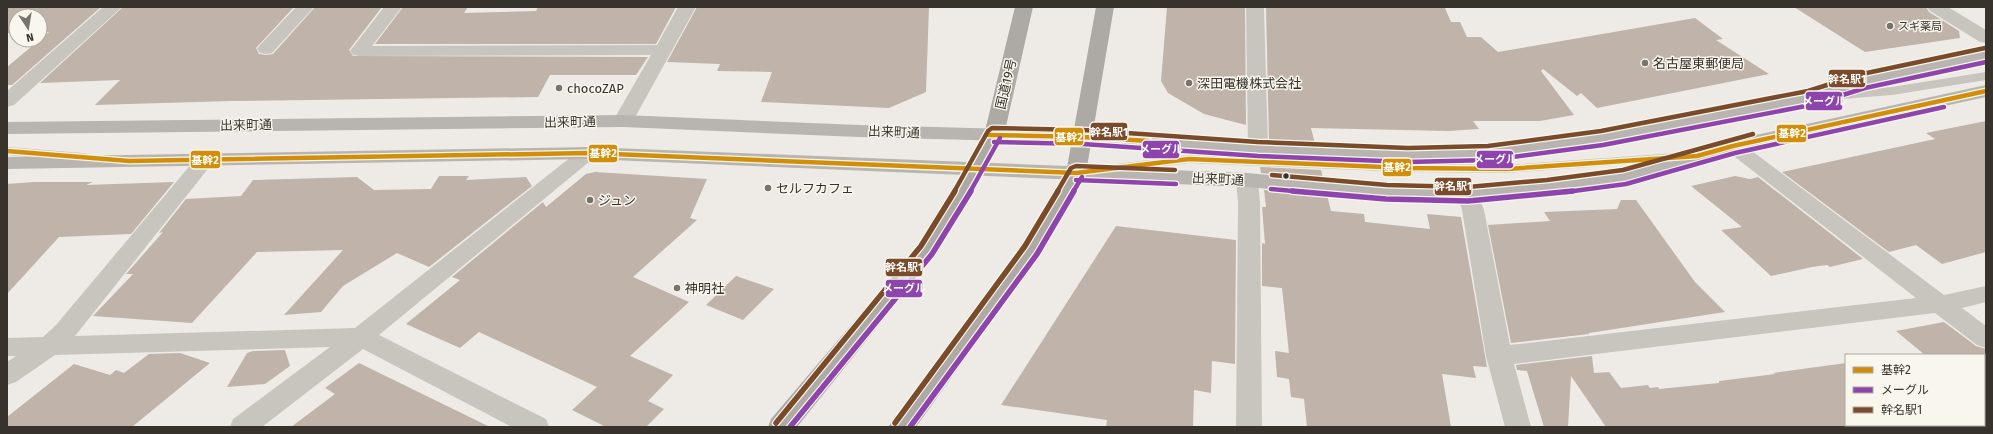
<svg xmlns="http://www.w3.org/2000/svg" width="1993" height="434" viewBox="0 0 1993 434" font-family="'Fira Sans','Noto Sans JP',sans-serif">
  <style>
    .building { fill: #c0b3aa }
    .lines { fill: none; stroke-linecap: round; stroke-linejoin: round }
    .service { fill: #c8c4be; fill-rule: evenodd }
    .minor { fill: #c8c4be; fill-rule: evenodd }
    .secondary { fill: #b8b4af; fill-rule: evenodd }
    .trunk { fill: #ada9a4; fill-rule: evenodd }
    .bus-1-casing { stroke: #f9f6ee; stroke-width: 7 }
    .bus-2-far1-casing { stroke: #f9f6ee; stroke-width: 7 }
    .bus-2-casing { stroke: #f9f6ee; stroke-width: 8 }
    .bus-3-far1-casing { stroke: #f9f6ee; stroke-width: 7 }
    .bus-3-casing { stroke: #f9f6ee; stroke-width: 8 }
    .bus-1 { stroke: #d18f09; stroke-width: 4.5 }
    .bus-2-far1 { stroke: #8e44ad; stroke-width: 4.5 }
    .bus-2 { stroke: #8e44ad; stroke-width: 5.5 }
    .bus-3-far1 { stroke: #7a4b2a; stroke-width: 4.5 }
    .bus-3 { stroke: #7a4b2a; stroke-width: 5.5 }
    .poi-dot { fill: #78736d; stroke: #f9f6ee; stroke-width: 1.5 }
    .bus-dot { fill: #38322c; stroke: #f9f6ee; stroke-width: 1.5 }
    .labels { text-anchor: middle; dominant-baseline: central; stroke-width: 3; stroke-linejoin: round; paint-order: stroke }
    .far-poi-label { font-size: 11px; fill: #38322c; stroke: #f9f6ee; text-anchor: start }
    .poi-label { font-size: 13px; fill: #38322c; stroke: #f9f6ee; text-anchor: start }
    .street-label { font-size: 13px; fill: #38322c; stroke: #f9f6ee }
    .line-badge { stroke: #f9f6ee; stroke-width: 1.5 }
    .badge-label { font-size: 11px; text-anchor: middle; font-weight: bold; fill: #fff }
  </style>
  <rect width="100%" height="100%" fill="#eeebe6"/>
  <g class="building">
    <polygon points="7,7 101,7 12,85 7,85 7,67 49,32 40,32 40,16 16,16 16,33 7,33"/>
    <polygon points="123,7 294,7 256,48 259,54 266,55 273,54 315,7 382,7 349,50 353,56 648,57 636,75 550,75 538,97 231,101 95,105 120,80 40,83"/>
    <polygon points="403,7 468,7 464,13 536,11 538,7 676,7 656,44 375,44"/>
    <polygon points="697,7 929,7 926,92 889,108 761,102 772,72 717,71 720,64 667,62"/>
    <polygon points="1167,7 1245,7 1246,125 1204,114 1168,93 1161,81"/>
    <polygon points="1266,7 1445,8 1451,22 1460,22 1467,37 1481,37 1498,52 1695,18 1723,39 1716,40 1769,74 1597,108 1581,93 1577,96 1543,69 1541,71 1574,115 1540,121 1473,121 1479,129 1448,131 1311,128 1315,144 1269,142"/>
    <polygon points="1794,7 1926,7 1929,12 1959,31 1960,38 1865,52"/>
    <polygon points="1986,121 1986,252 1942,264 1916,245 1889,252 1782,172 1935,139 1926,133"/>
    <polygon points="1260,167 1321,170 1323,178 1261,173"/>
    <polygon points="595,172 707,179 690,218 697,220 633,277 689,302 630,356 673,375 648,401 664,409 646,427 606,427 572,410 597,387 479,332 460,348 406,324 460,280 452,277 543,202 546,207 586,174"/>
    <polygon points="439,176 469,176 466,180 526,177 532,186 429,267 397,253 343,286 321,312 284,315 343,250 257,252 192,323 93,316 133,274 126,274 163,232 159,233 186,199 241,196 253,180 357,177 374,190 431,189"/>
    <polygon points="1735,176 1750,179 1758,177 1863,259 1830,267 1827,265 1812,267 1771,276 1721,230 1742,227 1691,186"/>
    <polygon points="34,182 93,182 86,185 174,182 131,234 59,237 7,294 7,184"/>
    <polygon points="1264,190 1327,195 1331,211 1364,214 1365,222 1430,229 1427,214 1461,217 1487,367 1473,366 1476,378 1442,374 1451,427 1307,427 1304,399 1291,397 1289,379 1277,377 1275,351 1289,353 1282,288 1262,286 1262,243 1265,244 1262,207 1266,207"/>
    <polygon points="1621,200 1636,200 1695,282 1725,312 1589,333 1589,334 1511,343 1488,225 1550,221 1544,212 1617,209"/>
    <polygon points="1116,226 1236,240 1235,364 1212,361 1211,393 1194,390 1193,427 1106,427 1107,420 1001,405"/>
    <polygon points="736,276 774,289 743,320 706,305"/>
    <polygon points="1944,322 1976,346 1986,349 1986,355 1925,355 1896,331"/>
    <polygon points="285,350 290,366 265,384 227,387 247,353 253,351"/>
    <polygon points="180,353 210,363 132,427 7,427 7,417 74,364 110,375 116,370 124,373 149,354"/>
    <polygon points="1592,356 1594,373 1609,372 1621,388 1648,385 1650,388 1658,387 1659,389 1719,383 1719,381 1775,374 1773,373 1846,363 1846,427 1606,427 1571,376 1568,427 1544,427 1527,371 1517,370 1516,365"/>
    <polygon points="359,363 490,427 291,427 335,394 325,388"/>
  </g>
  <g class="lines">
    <g class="service">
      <polygon points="1986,72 1986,80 1892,95 1818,101 1812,97 1818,93 1892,87"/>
      <polygon points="7,147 83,153 88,154 90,157 88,160 83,161 7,155"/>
      <polygon points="1690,152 1695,153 1697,156 1695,159 1507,173 1407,172 1189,163 1100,174 1095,173 1093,170 1095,167 1100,166 1189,155 1407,164 1507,165"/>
    </g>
    <g class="minor">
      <polygon points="103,7 122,7 14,105 7,107 7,91"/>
      <polygon points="296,7 314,7 272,53 266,54 260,53 257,49 260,45"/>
      <polygon points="384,7 402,7 372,46 657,45 678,7 696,7 633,121 630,125 623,127 616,125 613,121 651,55 359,56 353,55 350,51"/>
      <polygon points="1246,7 1264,7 1268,149 1265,153 1258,155 1251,153 1248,149"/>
      <polygon points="1927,7 1948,7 1986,30 1986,43 1980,42 1930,11"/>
      <polygon points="1733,140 1740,142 1944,295 1986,286 1986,302 1962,308 1986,326 1986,348 1977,345 1935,313 1514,364 1531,427 1505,427 1486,356 1462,210 1457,194 1460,189 1468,187 1476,189 1484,210 1510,345 1916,298 1726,150 1723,146 1726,142"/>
      <polygon points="588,147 595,149 598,153 595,157 379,335 546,419 549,427 512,427 363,349 262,427 230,427 233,419 330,347 55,355 16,382 7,385 7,362 16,356 7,356 7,338 43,337 56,325 198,156 205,154 212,156 215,160 75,336 355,328 581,149"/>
      <polygon points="1247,173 1254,175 1258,180 1260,203 1262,427 1236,427 1238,203 1236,180 1240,175"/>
    </g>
    <g class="secondary">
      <polygon points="1986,50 1986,60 1867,86 1810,104 1602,144 1489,159 1408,161 1258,155 1083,143 859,137 623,127 7,134 7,122 623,115 859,125 1083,131 1258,143 1408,149 1489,147 1602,132 1806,93 1863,75"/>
      <polygon points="1986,85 1986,97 1737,151 1624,183 1548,194 1468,201 1387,199 1247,187 588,159 7,169 7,157 588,147 1247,173 1387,185 1468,187 1548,180 1623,171 1733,140"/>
    </g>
    <g class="trunk">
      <polygon points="1015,7 1033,7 1004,135 986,169 935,255 797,427 768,427 771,419 919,245 966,169 984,135"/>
      <polygon points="1096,7 1114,7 1086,173 1039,255 916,427 888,427 1022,246 1066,173"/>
    </g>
    <g class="bus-1-casing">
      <g id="bus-1">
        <polyline points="989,135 1083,137 1149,141"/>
        <polyline points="7,151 129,161 588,153 1076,173 1189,159 1407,168 1507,169 1697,156 1733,146 1986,91"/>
      </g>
    </g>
    <g class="bus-2-far1-casing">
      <g id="bus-2-far1">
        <polyline points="994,142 1083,144 1258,156 1408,162 1490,160 1603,145 1811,105 1865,88 1986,62"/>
        <polyline points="1076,180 1176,184"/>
        <polyline points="1271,189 1304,192"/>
        <polyline points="970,192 1000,138"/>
        <polyline points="1073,192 1082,177"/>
        <polyline points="1566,192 1626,184 1735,153 1944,107"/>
      </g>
    </g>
    <g class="bus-2-casing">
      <g id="bus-2">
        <polyline points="1292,191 1386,199 1468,201 1573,191"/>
        <polyline points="790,427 932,254 971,191"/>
        <polyline points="910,427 1037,254 1074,191"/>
      </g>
    </g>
    <g class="bus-3-far1-casing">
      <g id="bus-3-far1">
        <polyline points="1272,175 1387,185 1468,187 1547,180 1623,170 1753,134"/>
        <polyline points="954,192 988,131 992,128 1083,130 1258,142 1408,148 1488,146 1601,131 1808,91 1862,74 1985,48"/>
        <polyline points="1057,192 1071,168 1076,166 1175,170"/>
      </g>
    </g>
    <g class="bus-3-casing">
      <g id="bus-3">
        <polyline points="776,423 921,246 955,191"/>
        <polyline points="895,423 1025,246 1058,191"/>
      </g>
    </g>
    <use href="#bus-1" class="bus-1"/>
    <use href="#bus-2-far1" class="bus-2-far1"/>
    <use href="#bus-2" class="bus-2"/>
    <use href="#bus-3-far1" class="bus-3-far1"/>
    <use href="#bus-3" class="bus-3"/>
  </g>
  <g class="poi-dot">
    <circle cx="1890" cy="26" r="4"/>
    <circle cx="1645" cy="63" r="4"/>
    <circle cx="1189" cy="83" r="4"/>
    <circle cx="559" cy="88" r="4"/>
    <circle cx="768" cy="188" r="4"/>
    <circle cx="590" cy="200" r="4"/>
    <circle cx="677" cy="288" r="4"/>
  </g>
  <circle class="bus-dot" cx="1286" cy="176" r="3.5"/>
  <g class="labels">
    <g class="far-poi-label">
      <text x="1898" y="26">スギ薬局</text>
    </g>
    <g class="poi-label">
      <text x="1653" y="63">名古屋東郵便局</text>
      <text x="1197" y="83">深田電機株式会社</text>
      <text x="567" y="88">chocoZAP</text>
      <text x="776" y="188">セルフカフェ</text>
      <text x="598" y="200">ジュン</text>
      <text x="685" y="288">神明社</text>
    </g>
    <g class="street-label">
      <text transform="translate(1006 84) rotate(-77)">国道19号</text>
      <text transform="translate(570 122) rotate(-1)">出来町通</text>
      <text transform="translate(246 125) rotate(-1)">出来町通</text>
      <text transform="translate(894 132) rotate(2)">出来町通</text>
      <text transform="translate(1218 179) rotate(3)">出来町通</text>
    </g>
  </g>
  <g class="line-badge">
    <rect x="1828" y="69" width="38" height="19" rx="4" fill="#7a4b2a"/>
    <rect x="1805" y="91" width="38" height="20" rx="4" fill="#8e44ad"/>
    <rect x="1090" y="122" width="38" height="19" rx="4" fill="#7a4b2a"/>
    <rect x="1776" y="124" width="31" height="19" rx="4" fill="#d18f09"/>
    <rect x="1054" y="127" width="30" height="19" rx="4" fill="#d18f09"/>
    <rect x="1142" y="140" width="38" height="19" rx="4" fill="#8e44ad"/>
    <rect x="588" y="144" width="30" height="19" rx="4" fill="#d18f09"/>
    <rect x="1476" y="150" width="38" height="19" rx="4" fill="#8e44ad"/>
    <rect x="190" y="150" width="31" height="19" rx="4" fill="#d18f09"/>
    <rect x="1382" y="158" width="30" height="19" rx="4" fill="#d18f09"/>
    <rect x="1434" y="177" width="38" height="19" rx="4" fill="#7a4b2a"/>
    <rect x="885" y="258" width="38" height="19" rx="4" fill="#7a4b2a"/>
    <rect x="885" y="279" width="38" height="19" rx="4" fill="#8e44ad"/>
  </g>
  <g class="badge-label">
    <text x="1847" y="83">幹名駅1</text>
    <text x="1824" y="105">メーグル</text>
    <text x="1109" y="136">幹名駅1</text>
    <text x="1792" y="137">基幹2</text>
    <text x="1069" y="141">基幹2</text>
    <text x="1161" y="153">メーグル</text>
    <text x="603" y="157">基幹2</text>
    <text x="1495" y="163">メーグル</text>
    <text x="205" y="164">基幹2</text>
    <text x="1397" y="171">基幹2</text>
    <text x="1453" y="190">幹名駅1</text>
    <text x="904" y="271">幹名駅1</text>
    <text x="904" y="292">メーグル</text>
  </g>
  <rect width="1993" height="434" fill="none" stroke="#38322c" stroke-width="16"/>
  <rect x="1845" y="354" width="140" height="72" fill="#f9f6ee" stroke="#aca8a0"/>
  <rect x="1853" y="367" width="20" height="6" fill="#d18f09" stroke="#aca8a0"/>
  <text x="1881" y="374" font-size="12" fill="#38322c">基幹2</text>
  <rect x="1853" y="387" width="20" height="6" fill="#8e44ad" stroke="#aca8a0"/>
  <text x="1881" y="394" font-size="12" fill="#38322c">メーグル</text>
  <rect x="1853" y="407" width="20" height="6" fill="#7a4b2a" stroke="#aca8a0"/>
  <text x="1881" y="414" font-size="12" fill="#38322c">幹名駅1</text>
  <g transform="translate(28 28) rotate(168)"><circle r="19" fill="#f9f6ee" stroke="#aca8a0"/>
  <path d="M0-3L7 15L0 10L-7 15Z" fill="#78736d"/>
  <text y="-6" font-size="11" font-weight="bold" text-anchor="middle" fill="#38322c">N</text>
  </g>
</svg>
